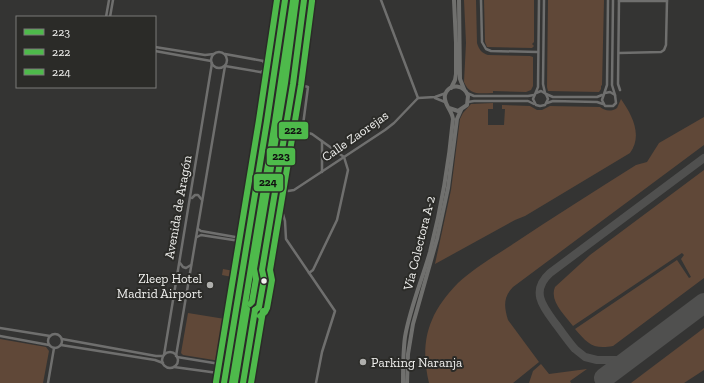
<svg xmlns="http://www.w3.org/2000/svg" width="704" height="383" viewBox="0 0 704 383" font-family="'Zilla Slab',serif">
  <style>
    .green { fill: #604838 }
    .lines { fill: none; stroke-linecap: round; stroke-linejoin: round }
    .taxiway { stroke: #50504f; stroke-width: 8 }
    .runway { stroke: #50504f; stroke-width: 20 }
    .street { stroke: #6f6f6e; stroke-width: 2.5 }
    .secondary { stroke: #707070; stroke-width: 3.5 }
    .primary { stroke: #70706e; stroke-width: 4 }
    .highway { stroke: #6b6b6a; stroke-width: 4.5 }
    .bus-1-casing { stroke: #2b2b28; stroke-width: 9 }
    .bus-2-casing { stroke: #2b2b28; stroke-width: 9 }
    .bus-3-casing { stroke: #2b2b28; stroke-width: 9 }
    .bus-1 { stroke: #4eba4b; stroke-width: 6 }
    .bus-2 { stroke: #4eba4b; stroke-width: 6 }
    .bus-3 { stroke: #4eba4b; stroke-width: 6 }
    .bus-dot { fill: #f1f1ef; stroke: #2b2b28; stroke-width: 1.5 }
    .poi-dot { fill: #afafad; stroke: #2b2b28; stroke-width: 1.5 }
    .labels { text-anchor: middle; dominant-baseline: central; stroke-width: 4; stroke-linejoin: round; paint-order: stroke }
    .street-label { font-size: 13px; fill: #f1f1ef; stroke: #2b2b28 }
    .poi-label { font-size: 13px; fill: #f1f1ef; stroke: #2b2b28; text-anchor: end }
    .line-badge { stroke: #2b2b28; stroke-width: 1.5 }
    .pale-badge-label { font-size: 11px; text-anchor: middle; font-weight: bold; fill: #111 }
  </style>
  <rect width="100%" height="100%" fill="#343433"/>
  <g class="green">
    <path d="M464 0H476L477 43C479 50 482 53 488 55L530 56 533 57V86L531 90 526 92 493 91V93C479 93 470 96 464 82L466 43Z"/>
    <polygon points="484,0 534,0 534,42 532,44 534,46 532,48 487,47 485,42"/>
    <polygon points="548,0 604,0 602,85 601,86 601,89 599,92 548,91 547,87"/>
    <path d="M621 99C632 115 643 135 630 153L525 216 515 220 435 264 451 190 460 119 463 113 471 104 493 103V109H488V125H504L505 109H502V105L530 106 537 110H542L550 106 600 107C605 111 611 112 617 108Z"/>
    <path d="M704 117V145L513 287C503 297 504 307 508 320L539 362 513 383H429C424 362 423 340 432 320 437 307 448 293 458 283 474 268 495 256 513 244 553 217 595 191 636 165L647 162 659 143Z"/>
    <path d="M704 170V278L613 346C593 350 587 343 575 329L677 260 689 278 691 277 681 259 684 255 682 253 573 326C565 315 549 301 555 287L590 255Z"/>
    <polygon points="223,269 239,272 230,317 232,318 224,358 220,361 183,355 181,353 188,313 225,319 232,277 222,275"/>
    <polygon points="704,328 704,370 684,383 631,383"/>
    <polygon points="0,339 46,347 49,351 43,383 0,383"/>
    <polygon points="541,364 549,374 587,369 570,381 571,383 529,383 533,371"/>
  </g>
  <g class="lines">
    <path class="taxiway" d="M636 354 623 360H597L585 357 575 349C568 341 562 332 555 323 543 307 530 291 550 273L704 158"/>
    <polyline class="runway" points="604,378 704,303"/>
    <g class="street">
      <polyline points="381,0 418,98"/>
      <polyline points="481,0 482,42 486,49 491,51 538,52"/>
      <polyline points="544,0 543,84 545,93"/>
      <polyline points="613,0 612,85 615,95"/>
      <polyline points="619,0 618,84 620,90"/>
      <polyline points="619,1 667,1"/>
      <polyline points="106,17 109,0"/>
      <polyline points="110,17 113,0"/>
      <polyline points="155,47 205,55 214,54"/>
      <polyline points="155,51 211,61"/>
      <circle cx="219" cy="60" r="8"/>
      <polyline points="619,53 661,52 664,50 666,45 667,0"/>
      <polyline points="225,54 269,62 274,58 276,55"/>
      <polyline points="225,66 266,73 271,78 271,83"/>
      <polyline points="261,72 265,69 266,66 263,61"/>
      <polyline points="301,85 308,87 303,125 305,132 312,134 344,157 348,170 337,220 313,270 309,273"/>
      <polyline points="273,92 288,0"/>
      <polyline points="467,93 474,96 528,96 534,95"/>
      <polyline points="536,93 541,91 546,94 548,99 545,105 540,106 536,105 533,99 538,87 539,0"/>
      <polyline points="605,93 610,92 615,95 616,103 613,106 605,106 602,100 607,85 608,0"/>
      <polyline points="546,94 553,97 597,97 602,95"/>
      <polyline points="435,98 445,102"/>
      <polyline points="468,102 474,101 528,101 534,104"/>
      <polyline points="547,103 553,101 597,102 603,104"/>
      <polyline points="322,141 322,172"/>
      <polyline points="285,189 282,192 280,204 285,221 286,239 335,311 322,352 316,383"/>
      <polyline points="285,189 288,191 294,190 385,130 394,123 418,98 435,97 446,93"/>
      <polyline points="285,189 284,182 305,60 312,0"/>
      <polyline points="192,198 195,195 198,195 202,200"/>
      <polyline points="198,229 201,231 241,238 244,237 248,233"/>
      <polyline points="197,237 201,235 240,241 246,247"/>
      <polyline points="180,263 183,267 186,268 191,265"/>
      <polyline points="0,328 50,336"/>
      <circle cx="55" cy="341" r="7"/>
      <polyline points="0,336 49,345"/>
      <polyline points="62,339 156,356 163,356"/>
      <polyline points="61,345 155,360 163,363"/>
      <circle cx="170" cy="360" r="8"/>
      <polyline points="164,355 212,63"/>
      <polyline points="176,356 225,66"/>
      <polyline points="220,364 225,361 227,357"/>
      <polyline points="174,367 218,373 222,372 224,369 224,367 220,364 177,357"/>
      <polyline points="48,383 54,348"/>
      <polyline points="224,383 267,121 285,0"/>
      <polyline points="251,383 265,296"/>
    </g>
    <polyline class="secondary" points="231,383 273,123 290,0"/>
    <g class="primary">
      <polyline points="459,0 460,79 464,89"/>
      <polyline points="451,88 455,80 456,74 456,43 454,0"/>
      <path d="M403 383C403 368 403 352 405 337 410 308 422 280 430 252 441 209 449 163 453 119 452 110 443 104 445 95 449 82 465 85 468 96L467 105 458 111 449 108"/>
      <polyline points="407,383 408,354 413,324 437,239 448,188 457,119 461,110"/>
    </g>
    <g class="highway">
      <polyline points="237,383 287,83 297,0"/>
      <polyline points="243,383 293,84 304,0"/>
    </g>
    <g class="bus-1-casing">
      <g id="bus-1">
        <polyline points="255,310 259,307 264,279 262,270 293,84 304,0"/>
        <polyline points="224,383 267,121 285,0"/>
        <polyline points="243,383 255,310"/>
      </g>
    </g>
    <g class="bus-2-casing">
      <g id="bus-2">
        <polyline points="260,316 265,312 267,308 272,280 270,270 301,85 312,1"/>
        <polyline points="232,383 275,122 293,1"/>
        <polyline points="251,383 263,311"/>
      </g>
    </g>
    <g class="bus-3-casing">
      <g id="bus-3">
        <polyline points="250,304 252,302 256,279 254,269 285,83 296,0"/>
        <polyline points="216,382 259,120 277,0"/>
        <polyline points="235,382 247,309"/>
      </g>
    </g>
    <use href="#bus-1" class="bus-1"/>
    <use href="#bus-2" class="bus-2"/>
    <use href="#bus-3" class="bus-3"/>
  </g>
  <circle class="bus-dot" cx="264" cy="281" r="3.5"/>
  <g class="poi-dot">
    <circle cx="210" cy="285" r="4"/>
    <circle cx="363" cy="362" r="4"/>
  </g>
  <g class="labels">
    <g class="street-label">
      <text transform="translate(355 136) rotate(-35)">Calle Zaorejas</text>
      <text transform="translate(178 207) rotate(-80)">Avenida de Aragón</text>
      <text transform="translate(419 243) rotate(-76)">Vía Colectora A-2</text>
    </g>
    <g class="poi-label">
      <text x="202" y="278">Zleep Hotel<tspan x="202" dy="15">Madrid Airport</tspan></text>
      <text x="371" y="362" text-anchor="start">Parking Naranja</text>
    </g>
  </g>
  <g class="line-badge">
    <rect x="278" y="121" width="31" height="19" rx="4" fill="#4eba4b"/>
    <rect x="266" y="147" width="30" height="19" rx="4" fill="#4eba4b"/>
    <rect x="253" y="173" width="31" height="19" rx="4" fill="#4eba4b"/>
  </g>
  <g class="pale-badge-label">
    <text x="293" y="134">222</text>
    <text x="281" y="160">223</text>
    <text x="268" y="186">224</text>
  </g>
  <rect x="16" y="16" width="140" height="72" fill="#2b2b28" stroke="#7a7a78"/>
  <rect x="24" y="29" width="20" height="6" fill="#4eba4b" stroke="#7a7a78"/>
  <text x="52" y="36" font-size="12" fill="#f1f1ef">223</text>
  <rect x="24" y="49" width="20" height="6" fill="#4eba4b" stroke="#7a7a78"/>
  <text x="52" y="56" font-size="12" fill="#f1f1ef">222</text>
  <rect x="24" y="69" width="20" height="6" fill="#4eba4b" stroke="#7a7a78"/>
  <text x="52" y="76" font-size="12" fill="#f1f1ef">224</text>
</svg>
